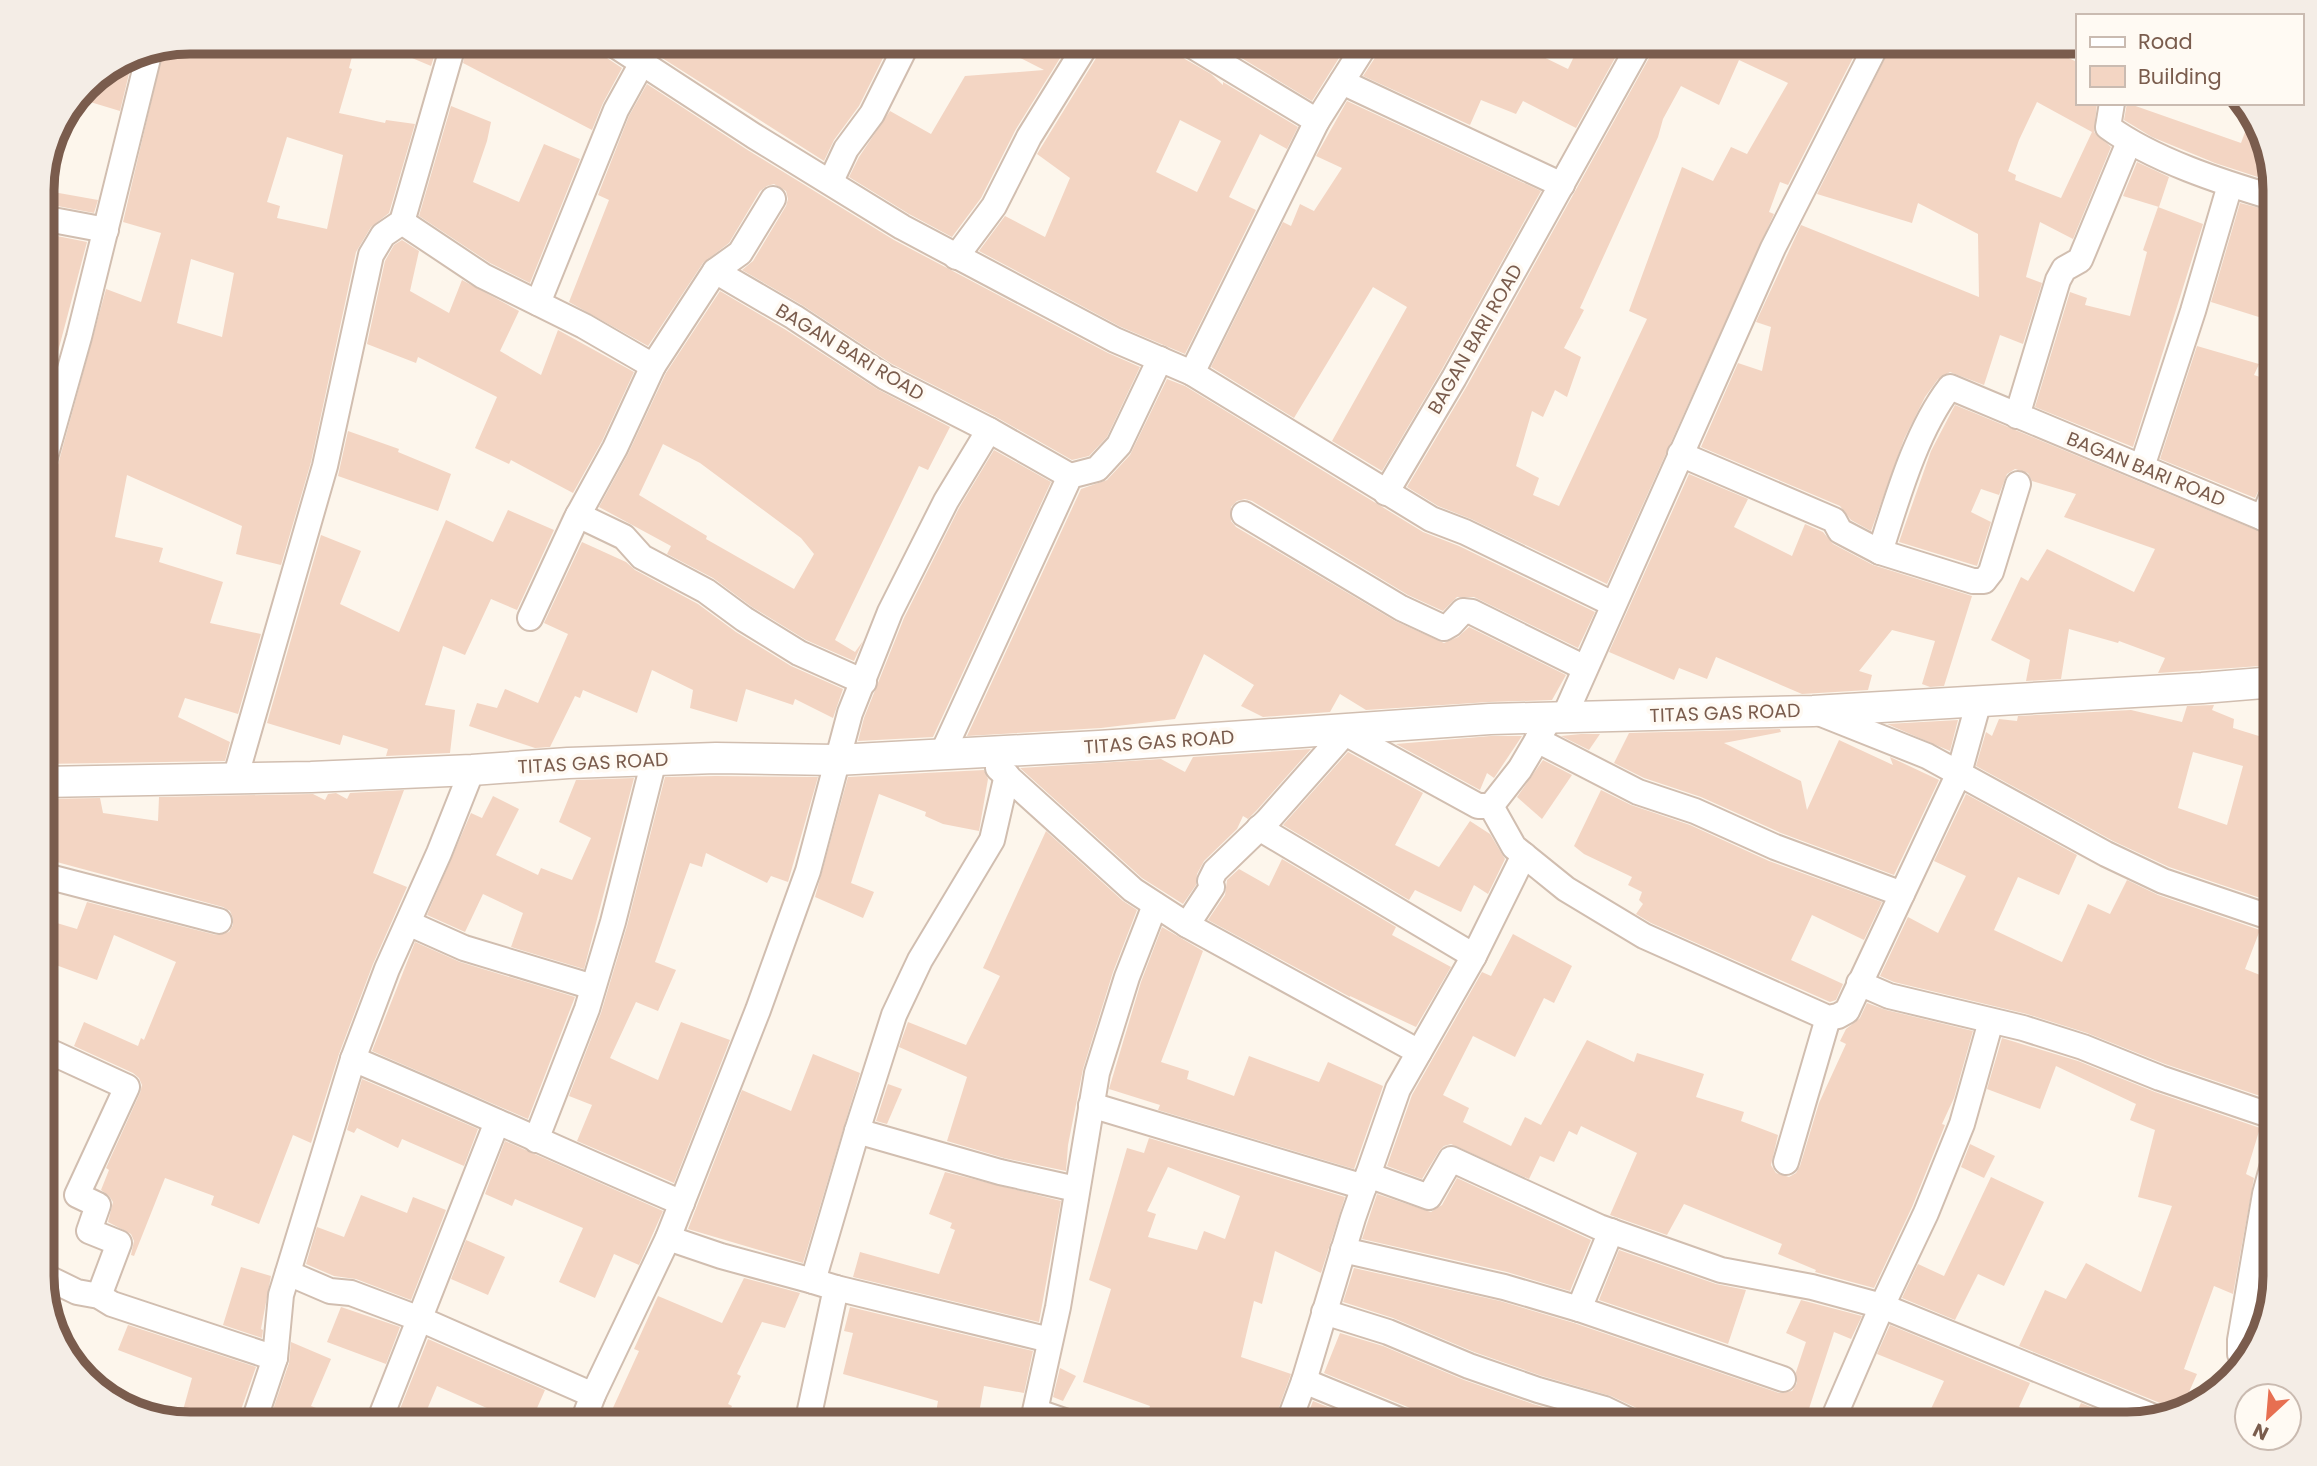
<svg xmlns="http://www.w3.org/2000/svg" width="2317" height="1466" viewBox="0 0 2317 1466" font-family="Poppins,sans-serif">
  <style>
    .building { fill: #f3d5c3; fill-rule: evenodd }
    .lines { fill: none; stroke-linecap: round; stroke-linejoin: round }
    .minor-casing { stroke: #d1beb0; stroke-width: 28 }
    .tertiary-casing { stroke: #d1beb0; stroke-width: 33 }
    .minor { stroke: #fff; stroke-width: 24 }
    .tertiary { stroke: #fff; stroke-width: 30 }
    .labels { text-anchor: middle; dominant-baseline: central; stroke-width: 7; stroke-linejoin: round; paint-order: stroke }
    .street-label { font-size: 19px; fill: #7a5c4d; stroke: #fffaf3 }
    .rim { fill: none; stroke: #7a5c4d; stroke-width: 9 }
  </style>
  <rect width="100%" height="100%" fill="#fdf6ec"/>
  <g class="building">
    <path d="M190 42H356L349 68 352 69 339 113 385 123 386 120 415 124 389 213 371 227 356 252 311 462 281 565 236 554 242 526 127 475 115 537 163 548 159 562 223 582 210 623 261 634 238 714 185 698 178 717 230 742 225 761 42 764V689L49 659 42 657V482L52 479 56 472 106 289 141 302 161 233 123 222 164 47ZM287 137 343 155 327 229 277 218 280 206 267 202ZM191 259 234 273 222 337 177 323Z"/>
    <polygon points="374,42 439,42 431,66"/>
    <polygon points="468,42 595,42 601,54 622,68 603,103 592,130 463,63"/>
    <polygon points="637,42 891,42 859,106 834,140 824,161"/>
    <polygon points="989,42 1070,42 1016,129 981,198 952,237 909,214 849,177 859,157 890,111 931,134 965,76 1044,70"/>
    <path d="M1103 42H1166L1172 45 1178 55 1211 74 1223 85V82L1298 127 1287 149 1260 134 1229 197 1256 210 1185 354 1121 327 979 251 1005 216 1045 237 1070 178 1037 154 1101 50ZM1180 120 1221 141 1197 192 1156 172Z"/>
    <polygon points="1231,42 1259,53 1265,42 1313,50 1317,42 1349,42 1312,101 1230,51"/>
    <polygon points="1382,42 1513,42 1568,69 1581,42 1624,42 1576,128 1523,101 1516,114 1481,100 1470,125 1363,76 1380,50"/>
    <path d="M1656 42H1861L1788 185 1780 182 1769 212 1774 214 1607 584 1471 519 1438 506 1407 487 1467 386 1654 49ZM1739 60 1788 83 1747 154 1731 147 1713 181 1682 167 1629 311 1647 319 1559 506 1533 495 1539 478 1516 466 1532 411 1543 417 1555 390 1567 397 1581 357 1564 348 1584 310 1580 308 1658 137 1663 119 1681 86 1719 105Z"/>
    <path d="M1893 42H2036L2077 62V103H2097L2094 132 2111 147 2073 239 2040 222 2026 277 2042 283 2023 344 2000 335 1984 385 1950 372 1938 379 1925 397 1904 439 1871 531 1851 520 1840 506 1701 447 1738 363 1762 371 1771 327 1756 322 1801 225 1979 297 1978 234 1918 203 1912 223 1817 194ZM2037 102 2092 132 2061 198 2015 180 2016 175 2008 171 2019 140Z"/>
    <polygon points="134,53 120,111 77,98 86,85"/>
    <polygon points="647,84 746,149 894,240 1108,353 1140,367 1107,437 1089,456 1072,460 996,417 892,364 802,305 742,270 753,261 786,206 788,199 786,191 774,184 767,186 760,191 729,243 703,263 648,346 569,302 609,200 598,195 629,116"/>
    <polygon points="1347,101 1541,191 1441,371 1382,471 1332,441 1407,307 1373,287 1294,418 1211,367 1283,222 1291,226 1300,204 1314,211 1342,168 1316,156"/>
    <polygon points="2127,103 2241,143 2252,113 2255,116 2273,182 2215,163 2152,137 2124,120"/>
    <polygon points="451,106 491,122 487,141 473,182 519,202 544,144 580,159 530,283 490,263 419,216"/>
    <polygon points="2137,162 2169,177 2159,207 2123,196"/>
    <polygon points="42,190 98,200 94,213 42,203"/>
    <polygon points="2240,203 2275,212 2275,301 2269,295 2262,318 2211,302"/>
    <polygon points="2158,207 2203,224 2133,447 2035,407 2070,292 2087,298 2085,305 2130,316 2147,252 2143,250"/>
    <polygon points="42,233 87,242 42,412"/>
    <polygon points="402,240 419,251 410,291 449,313 462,280 519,311 500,351 541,375 558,330 634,372 602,441 573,493 511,460 509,464 475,448 497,397 418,357 416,363 367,344 385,261 394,245"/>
    <path d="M720 291 786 330 877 389 950 427 928 470 919 466 835 640 855 652 863 641 854 661 806 640 752 607 713 578 667 554 671 546 599 507 628 454 666 373ZM663 444 700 463 801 538 814 554 794 589 706 539 707 536 639 495Z"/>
    <polygon points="2197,346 2259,364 2254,375 2275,382 2275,473 2265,477 2255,498 2160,459"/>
    <polygon points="1167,379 1185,386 1423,532 1459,546 1595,612 1578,648 1474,597 1457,597 1443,611 1408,595 1252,501 1245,499 1237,501 1231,507 1231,521 1236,527 1395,621 1444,643 1458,637 1469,627 1566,675 1552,700 1489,702 1366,710 1340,694 1330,712 1263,717 1241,706 1254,685 1204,654 1175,719 1101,728 967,736 1081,489 1107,480 1130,455"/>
    <polygon points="1955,405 2275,538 2275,665 2158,673 2165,658 2119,641 2118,643 2069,629 2061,679 2026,681 2030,660 1991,640 2021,577 2028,581 2047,549 2134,592 2155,549 2064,517 2076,494 2032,481 2028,473 2015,469 2007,474 1999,495 1981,489 1971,512 1991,522 1977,566 1899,542 1931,451"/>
    <polygon points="348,431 399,449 398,452 451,474 438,511 338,476"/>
    <polygon points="994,450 1051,482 933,737 858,741 864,718 904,618 959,508"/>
    <polygon points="1689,474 1748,499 1734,527 1792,556 1805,524 1823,532 1833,544 1873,565 1972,596 1944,686 1930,687 1922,684 1935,641 1892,630 1859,671 1872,675 1868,690 1802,694 1716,657 1707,679 1679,668 1674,680 1609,652"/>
    <polygon points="508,510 554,530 517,610 491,599 465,655 443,646 425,705 455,710 450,753 386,756 388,749 343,735 340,745 267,723 321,535 361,551 340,604 399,632 446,520 493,542"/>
    <polygon points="582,542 626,562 635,570 698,604 736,632 791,666 843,689 833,718 795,699 793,705 746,689 737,722 690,708 693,690 652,670 637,713 583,690 580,698 575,696 550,747 535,748 469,726 477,703 497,708 505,689 538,703 568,634 544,623"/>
    <path d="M2214 705 2212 710 2234 719 2233 728 2275 741V903L2169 867 2113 841 1976 766 1986 732 1992 736 1999 719 2017 721 2018 716 2131 710 2182 722 2187 706ZM2193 752 2243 766 2227 825 2178 808Z"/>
    <polygon points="1958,720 1950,751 1887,724"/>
    <polygon points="1780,729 1781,732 1724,743 1801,781 1807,810 1839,740 1893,765 1890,757 1939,780 1894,875 1781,833 1701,797 1644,778 1614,763 1629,733"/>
    <polygon points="1581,734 1600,734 1589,750 1561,736"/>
    <polygon points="1491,736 1522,736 1494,778 1487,773 1480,790 1396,744"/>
    <polygon points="1311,749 1256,811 1248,819 1243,816 1237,829 1204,861 1197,874 1196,885 1183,904 1142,878 1020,768 1161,759 1185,772 1193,757"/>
    <polygon points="1348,752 1423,793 1395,845 1439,867 1470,821 1490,834 1505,859 1488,894 1474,885 1461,912 1415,890 1409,900 1283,825"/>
    <polygon points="1543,760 1572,775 1542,819 1517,797"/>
    <polygon points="984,770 988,779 979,831 943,824 925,816 926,812 879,794 851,883 874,892 863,918 815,897 848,777"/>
    <polygon points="716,776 818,777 788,882 771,876 767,883 706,853 702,867 690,863 655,962 676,970 658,1011 636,1002 610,1058 658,1080 681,1022 730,1040 674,1183 577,1141 592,1105 569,1096 601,1013 627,926 665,777"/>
    <polygon points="634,778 584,969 511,947 523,913 483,894 465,932 427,915 471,813 482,818 493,796 519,809 496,855 538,875 541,868 572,880 591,838 559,822 576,780"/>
    <polygon points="404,790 373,873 407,887 373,964 339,1054 311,1143 293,1135 259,1224 211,1205 214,1196 165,1178 134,1256 131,1255 134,1241 131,1234 108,1222 113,1202 109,1196 101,1190 109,1170 106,1168 140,1093 142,1085 139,1078 133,1073 74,1046 84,1022 138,1046 141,1038 144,1040 176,962 114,935 97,980 42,960 42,947 50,921 77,929 87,902 216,935 229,932 233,925 233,918 230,911 223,907 42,858 42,799 100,798 103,813 158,821 159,797 313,794 325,800 328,794 336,793 347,799 350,793"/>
    <polygon points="1601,790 1631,805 1690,825 1769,861 1882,902 1864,940 1812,915 1791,960 1843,984 1836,1000 1830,1002 1651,923 1636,914 1643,904 1639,900 1642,892 1628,885 1632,877 1584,854 1574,846"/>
    <polygon points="1966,794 2077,855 2059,895 2018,877 1994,930 2062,962 2088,904 2110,914 2127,880 2158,895 2260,930 2245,969 2275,981 2275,1082 2269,1099 2165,1064 2087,1033 2027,1014 1894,982 1880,976 1908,917 1938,933 1966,876 1934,861"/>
    <polygon points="1046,831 1123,901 1137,910 1113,972 1083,1069 1068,1145 1066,1171 1004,1158 947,1141 967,1077 899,1047 908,1022 966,1045 1000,976 983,968"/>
    <polygon points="1282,859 1396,927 1392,935 1451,967 1416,1027 1350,996 1350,997 1208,920 1225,895 1227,880 1239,869 1269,886"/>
    <polygon points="1162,927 1203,951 1161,1062 1189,1071 1187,1079 1234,1096 1249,1056 1319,1082 1328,1062 1383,1086 1354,1169 1158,1110 1160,1105 1109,1089 1141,982"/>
    <polygon points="1513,934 1572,966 1554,1003 1544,998 1515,1057 1473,1036 1443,1095 1469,1108 1463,1122 1511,1146 1525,1117 1541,1125 1587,1040 1634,1062 1637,1053 1704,1074 1696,1097 1744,1112 1741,1121 1778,1135 1771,1165 1776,1173 1789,1177 1796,1173 1800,1166 1819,1103 1846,1044 1840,1041 1846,1029 1860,1018 1867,1003 1886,1010 1973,1031 1954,1098 1942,1124 1945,1125 1912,1207 1874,1288 1815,1272 1816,1270 1778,1254 1782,1244 1684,1204 1667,1235 1610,1215 1637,1153 1581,1126 1577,1135 1569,1131 1554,1162 1540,1156 1529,1179 1451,1144 1444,1146 1439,1151 1422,1179 1387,1166 1412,1095 1482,972 1491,976"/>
    <polygon points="415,942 460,962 575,997 528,1119 372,1051"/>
    <polygon points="2002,1038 2078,1061 2155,1092 2260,1128 2246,1174 2254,1178 2233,1294 2214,1286 2184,1369 2197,1374 2181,1410 2168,1413 2160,1403 2019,1346 2045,1290 2066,1299 2086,1263 2141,1292 2172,1206 2138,1197 2155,1130 2130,1120 2136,1104 2056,1066 2040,1109 1987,1089"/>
    <polygon points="813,1054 860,1073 803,1263 688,1229 742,1090 791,1111"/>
    <polygon points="362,1079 478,1129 464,1166 402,1139 398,1148 357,1128 354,1133 347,1130"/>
    <polygon points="888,1084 902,1089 887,1124 876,1121"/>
    <path d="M1149 1138 1345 1197 1321 1273 1275 1251 1262 1304 1254 1301 1241 1357 1291 1374 1273 1424H1144L1150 1406 1083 1382 1111 1289 1089 1280 1127 1148 1144 1153ZM1168 1167 1240 1196 1225 1239 1204 1231 1197 1250 1148 1237 1156 1214 1147 1211Z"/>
    <polygon points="505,1141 663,1211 639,1265 614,1254 595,1298 559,1282 583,1228 515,1199 512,1206 485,1194"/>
    <polygon points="1970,1144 1995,1156 1984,1178 1961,1167"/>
    <polygon points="945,1172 1061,1201 1039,1322 853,1277 860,1252 939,1274 955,1230 950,1228 952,1223 929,1214"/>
    <polygon points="1991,1177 2044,1202 2004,1286 1978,1274 1955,1320 1902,1298 1918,1264 1944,1276"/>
    <polygon points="1457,1178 1591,1240 1570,1291 1507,1272 1362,1239 1377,1194 1431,1212 1442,1205"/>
    <polygon points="361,1195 407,1213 413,1197 446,1210 411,1300 356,1279 334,1276 306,1264 317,1227 344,1237"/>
    <polygon points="2275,1224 2275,1276 2273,1283 2265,1279"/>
    <polygon points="466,1240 505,1257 488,1295 451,1279"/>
    <polygon points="1619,1250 1716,1284 1746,1290 1728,1344 1599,1300"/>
    <polygon points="241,1267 271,1276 261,1329 263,1330 262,1338 223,1325"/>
    <polygon points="1354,1268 1500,1301 1574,1323 1779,1393 1792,1391 1797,1383 1796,1372 1806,1342 1786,1333 1801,1300 1862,1316 1851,1339 1834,1332 1804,1424 1651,1424 1649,1416 1643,1411 1611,1396 1542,1376 1474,1352 1393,1318 1343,1302"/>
    <polygon points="744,1278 800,1293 785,1328 762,1322 737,1374 741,1376 728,1404 732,1406 724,1424 641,1424 612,1410 639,1351 634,1349 658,1296 722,1323"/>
    <polygon points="341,1307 400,1327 386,1364 327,1342"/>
    <polygon points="850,1307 1033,1351 1024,1393 984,1386 977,1424 934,1424 938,1401 843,1374 853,1333 844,1331"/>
    <polygon points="128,1325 256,1367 236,1424 190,1424 180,1421 192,1378 118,1350"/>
    <polygon points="1890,1325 2030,1383 2019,1407 2055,1424 1924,1424 1944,1381 1877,1354"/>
    <polygon points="1340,1333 1383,1346 1464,1380 1533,1404 1602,1424 1424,1424 1421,1415 1415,1410 1324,1373"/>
    <polygon points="428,1339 545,1390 530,1424 523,1424 437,1386 421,1424 394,1424"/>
    <polygon points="291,1342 331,1359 311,1406 351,1422 351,1424 268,1424 289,1363"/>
    <polygon points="1060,1368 1076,1376 1063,1401 1053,1397"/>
    <polygon points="1313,1401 1370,1424 1304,1424"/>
    <polygon points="2081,1403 2115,1417 2111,1424 2071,1424"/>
  </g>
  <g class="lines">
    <g class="minor-casing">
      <g id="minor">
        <polyline points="610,42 754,136 902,227 1115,340 1192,373 1431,519 1465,532 1613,604"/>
        <polyline points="1186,42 1317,121 1367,42"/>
        <polyline points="1342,82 1562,185"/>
        <path d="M2112 103 2108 127C2153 160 2221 182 2275 198"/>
        <polyline points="831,181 846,149 872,114 908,42"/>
        <polyline points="42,218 106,230"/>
        <polyline points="402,222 483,276 584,326 653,366 715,271 740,253 773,199"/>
        <polyline points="956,257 994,206 1029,137 1088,42"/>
        <polyline points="715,271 794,317 885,377 989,430 1070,476"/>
        <polyline points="538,303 616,110 642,63"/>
        <polyline points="1192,373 1317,121"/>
        <polyline points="2017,416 2058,280 2064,269 2080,260 2129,142"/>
        <polyline points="1680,454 1834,520 1840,531 1880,552 1973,581 1984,581 1991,572 2018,484"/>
        <polyline points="2142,467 2193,311 2230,185"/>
        <polyline points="42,468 79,337 150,50"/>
        <polyline points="1386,493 1454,378 1641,42"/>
        <polyline points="1244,514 1401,608 1444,628 1451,624 1463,611 1472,612 1585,668"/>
        <polyline points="578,515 624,537 642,557 706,591 744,619 799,653 864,682"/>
        <polyline points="2263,518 2275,488"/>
        <path d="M1880 552C1897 499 1916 431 1950 387L2275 523"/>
        <polyline points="530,618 576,519 615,448 653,366"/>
        <polyline points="1814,711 1927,756 2106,854 2163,881 2275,919"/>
        <polyline points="1564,717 1773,248 1878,42"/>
        <polyline points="1332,730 1345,733 1478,806 1491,806"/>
        <polyline points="1537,740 1638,792 1695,811 1775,847 1902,894"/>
        <polyline points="942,754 1070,476 1097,469 1119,445 1160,359"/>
        <polyline points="998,768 1133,890 1187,925 1419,1052"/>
        <polyline points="235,779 325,466 371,255 383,235 402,222 454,42"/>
        <polyline points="1491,806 1514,847 1566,889 1644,936 1828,1018 1838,1016 1847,1011 1959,773 1979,701"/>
        <polyline points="1491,806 1520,769 1546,725"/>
        <polyline points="1259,828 1474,956"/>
        <polyline points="42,875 219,921"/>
        <polyline points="408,923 464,948 593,987"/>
        <polyline points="1187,925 1212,887 1210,881 1215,871 1267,821 1345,733"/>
        <polyline points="1859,983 1889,996 2023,1028 2083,1047 2160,1078 2275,1117"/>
        <polyline points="42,1048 127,1087 77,1195 98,1205 89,1231 119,1243 99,1296"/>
        <path d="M353 1059C463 1105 572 1156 682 1203"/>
        <polyline points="1091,1105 1364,1187"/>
        <polyline points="857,1131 1000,1172 1076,1189"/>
        <polyline points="536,1140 587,1009 613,922 654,760"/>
        <polyline points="1786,1162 1828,1018"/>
        <polyline points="1368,1175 1429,1197 1451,1159 1599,1227 1721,1270 1812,1287 1882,1306 2154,1417"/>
        <polyline points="668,1238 721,1256 813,1281"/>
        <polyline points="1343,1250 1504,1287 1579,1309 1611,1231"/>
        <polyline points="288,1273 330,1291 351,1293 420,1319 593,1395"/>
        <polyline points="42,1275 77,1292 99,1296 112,1304 275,1358"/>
        <polyline points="836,1288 1050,1340"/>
        <polyline points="1579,1309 1783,1379"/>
        <polyline points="1324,1312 1388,1332 1469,1366 1538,1390 1605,1409 1636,1424"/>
        <polyline points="2248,1360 2240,1354 2240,1340 2265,1194 2275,1157"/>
        <polyline points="1304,1381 1409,1424"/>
        <polyline points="251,1424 257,1412 275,1358 281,1295 353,1059 387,969 439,853 472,770"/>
        <polyline points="378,1424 497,1122"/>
        <polyline points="582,1424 593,1395 668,1238 758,1010 808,871 850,713 890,612 946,501 989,430"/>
        <polyline points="807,1424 836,1288 813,1281 857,1131 894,1015 920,960 992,840 1007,775"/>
        <polyline points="1073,1424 1035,1411 1058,1307 1097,1073 1127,977 1155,905"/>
        <polyline points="1288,1424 1304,1381 1353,1218 1398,1089 1474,956 1524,855"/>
        <polyline points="1831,1424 1882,1306 1926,1213 1962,1124 1991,1021"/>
      </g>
    </g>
    <g class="tertiary-casing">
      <polyline id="tertiary" points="42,782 311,777 472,770 568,763 716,758 836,760 1099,746 1490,719 1813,711 2202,688 2275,682"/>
    </g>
    <use href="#minor" class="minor"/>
    <use href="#tertiary" class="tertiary"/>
  </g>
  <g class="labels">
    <g class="street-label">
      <text transform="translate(1475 339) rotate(-60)">BAGAN BARI ROAD</text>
      <text transform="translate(850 352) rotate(31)">BAGAN BARI ROAD</text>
      <text transform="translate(2146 469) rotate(22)">BAGAN BARI ROAD</text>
      <text transform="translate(1725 713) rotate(-2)">TITAS GAS ROAD</text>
      <text transform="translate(1159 742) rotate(-4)">TITAS GAS ROAD</text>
      <text transform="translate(593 763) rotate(-3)">TITAS GAS ROAD</text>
    </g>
  </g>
  <path d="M0 0H2317V1466H0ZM190 54H2127A136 136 0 0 1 2263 190V1276A136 136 0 0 1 2127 1412H190A136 136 0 0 1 54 1276V190A136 136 0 0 1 190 54Z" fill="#f4ede6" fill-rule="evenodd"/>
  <path class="rim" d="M190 54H2127A136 136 0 0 1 2263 190V1276A136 136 0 0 1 2127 1412H190A136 136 0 0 1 54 1276V190A136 136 0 0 1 190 54Z"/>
  <rect x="2076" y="14" width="228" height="91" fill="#fffaf3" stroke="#cabbb1" stroke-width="2"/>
  <rect x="2090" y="37" width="35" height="10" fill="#ffffff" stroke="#cabbb1" stroke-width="2"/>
  <text x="2138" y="49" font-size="21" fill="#7a5c4d">Road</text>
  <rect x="2090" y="66" width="35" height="21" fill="#f3d5c3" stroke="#cabbb1" stroke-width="2"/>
  <text x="2138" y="84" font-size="21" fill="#7a5c4d">Building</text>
  <g transform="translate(2268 1417) rotate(206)"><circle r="33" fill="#fffaf3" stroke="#cabbb1" stroke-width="2"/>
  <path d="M0-5L12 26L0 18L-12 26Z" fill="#e76f51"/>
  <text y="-10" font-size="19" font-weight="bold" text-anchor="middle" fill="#7a5c4d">N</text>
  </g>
</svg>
